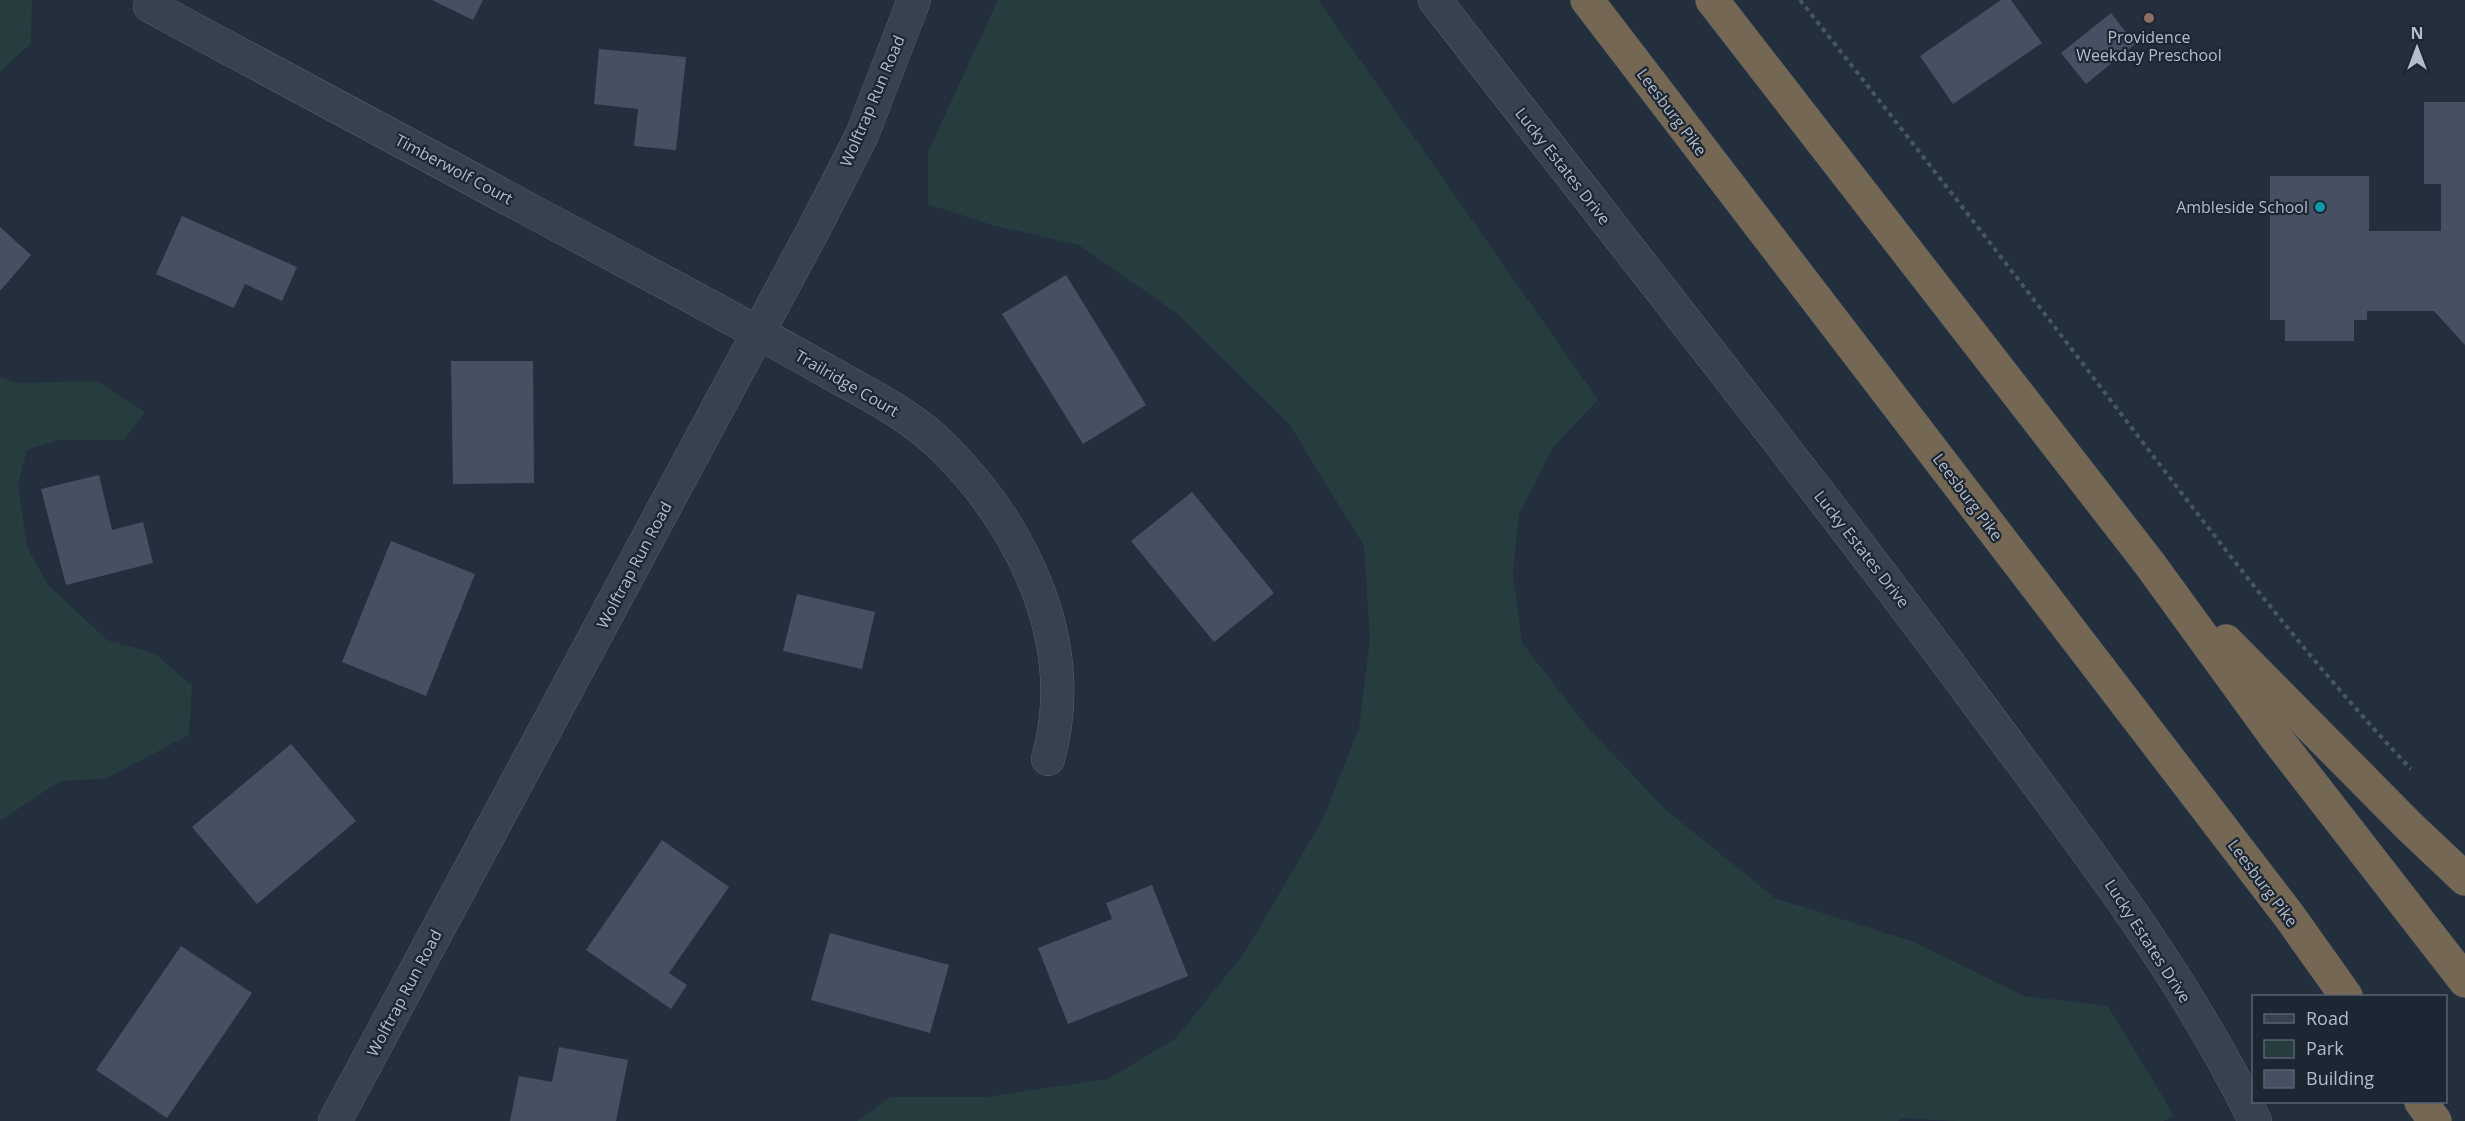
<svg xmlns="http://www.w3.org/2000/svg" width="2465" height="1121" viewBox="0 0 2465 1121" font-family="'Open Sans',sans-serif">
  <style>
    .green { fill: #263c3f }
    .building { fill: #455162 }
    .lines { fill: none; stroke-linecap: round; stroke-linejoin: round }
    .minor-casing { stroke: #565f6c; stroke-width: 34 }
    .highway-casing { stroke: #434c59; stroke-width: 34 }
    .path { stroke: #44595c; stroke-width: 4; stroke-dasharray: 4.5 4.5; stroke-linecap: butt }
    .minor { stroke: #38414e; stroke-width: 33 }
    .highway { stroke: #746855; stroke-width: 33 }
    .education-dot { fill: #8d6e63; stroke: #1d2633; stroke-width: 2 }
    .culture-dot { fill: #0f9aa8; stroke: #1d2633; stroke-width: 2 }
    .labels { text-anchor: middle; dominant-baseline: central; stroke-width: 4.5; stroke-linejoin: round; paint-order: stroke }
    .poi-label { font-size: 16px; fill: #b4bcc9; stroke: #1d2633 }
    .street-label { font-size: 16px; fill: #b4bcc9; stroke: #1d2633 }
  </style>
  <rect width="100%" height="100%" fill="#242f3e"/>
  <g class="green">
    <polygon points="0,0 32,0 31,43 0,72"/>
    <polygon points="998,0 1318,0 1598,400 1554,446 1519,514 1513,573 1522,643 1588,728 1666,810 1775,898 1914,942 2024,996 2108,1006 2174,1115 2163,1121 1955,1121 1904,1118 1897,1121 857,1121 890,1097 986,1097 1108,1079 1175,1039 1245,952 1323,819 1359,728 1370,639 1364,546 1289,424 1178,314 1079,245 992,225 928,204 928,152"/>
    <polygon points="0,377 18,383 97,381 145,412 124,440 58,440 27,450 18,484 27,547 48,585 107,640 154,653 192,686 189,735 105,779 60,781 0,821"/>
  </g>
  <g class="building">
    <polygon points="432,0 483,0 473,20"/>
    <polygon points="2001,0 2011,0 2042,43 1953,104 1920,56"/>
    <polygon points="2111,13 2135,44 2086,84 2061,53"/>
    <polygon points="599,49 686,57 676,150 634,146 638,109 594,104"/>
    <polygon points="2424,102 2465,102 2465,345 2434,311 2367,311 2367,320 2354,320 2354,341 2285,341 2285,320 2270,320 2270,176 2369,176 2369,231 2441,231 2441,184 2424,184"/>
    <polygon points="182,216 297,267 282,301 245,284 234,308 156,274"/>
    <polygon points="0,227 31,255 0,291"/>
    <polygon points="1066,275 1146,405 1083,444 1002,314"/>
    <polygon points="451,361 533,361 534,483 453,484"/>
    <polygon points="99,475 112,530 143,522 153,563 66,585 41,489"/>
    <polygon points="1192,492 1274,593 1214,642 1131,541"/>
    <polygon points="391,541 475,574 426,696 342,662"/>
    <polygon points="797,594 875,612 862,669 783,651"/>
    <polygon points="291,744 356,821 257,904 192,827"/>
    <polygon points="662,840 729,887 669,973 687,985 671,1009 586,950"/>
    <polygon points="1152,885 1188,976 1068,1024 1038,948 1112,919 1106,903"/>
    <polygon points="830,933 949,965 930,1033 811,1000"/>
    <polygon points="181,946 252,993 167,1118 96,1070"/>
    <polygon points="559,1047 628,1060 616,1121 510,1121 519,1076 552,1082"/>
  </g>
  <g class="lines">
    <g class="minor-casing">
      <g id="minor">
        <path d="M1435 0C1616 234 1801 465 1977 702 2076 836 2183 971 2255 1121"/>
        <path d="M150 6C327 101 505 197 683 292 733 319 783 346 832 374 872 396 914 417 947 451 1025 531 1080 645 1048 759"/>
        <polyline points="335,1121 816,225 862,135 914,0"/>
      </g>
    </g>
    <g class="highway-casing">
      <g id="highway">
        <polyline points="1587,0 2290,917 2346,996"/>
        <polyline points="1712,0 2149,563 2277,739 2465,981"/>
        <polyline points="2226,641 2410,827 2465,879"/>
        <polyline points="2421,1102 2435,1121"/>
      </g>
    </g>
    <path class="path" d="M1800 0C1906 134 2011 269 2115 406 2210 530 2303 655 2411 769"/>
    <use href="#minor" class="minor"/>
    <use href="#highway" class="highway"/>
  </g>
  <circle class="education-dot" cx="2149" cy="18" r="6"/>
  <circle class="culture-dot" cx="2320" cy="207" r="6"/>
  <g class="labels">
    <g class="poi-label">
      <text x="2149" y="37">Providence<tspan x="2149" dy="18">Weekday Preschool</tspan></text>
      <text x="2308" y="207" text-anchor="end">Ambleside School</text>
    </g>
    <g class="street-label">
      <text transform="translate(872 101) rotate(-67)">Wolftrap Run Road</text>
      <text transform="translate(1672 112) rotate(53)">Leesburg Pike</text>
      <text transform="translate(1563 166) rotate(52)">Lucky Estates Drive</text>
      <text transform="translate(454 169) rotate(28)">Timberwolf Court</text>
      <text transform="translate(847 383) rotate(30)">Trailridge Court</text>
      <text transform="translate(1968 497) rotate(53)">Leesburg Pike</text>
      <text transform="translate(1862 549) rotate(52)">Lucky Estates Drive</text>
      <text transform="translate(634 565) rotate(-62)">Wolftrap Run Road</text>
      <text transform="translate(2263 883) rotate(53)">Leesburg Pike</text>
      <text transform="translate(2148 941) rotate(57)">Lucky Estates Drive</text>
      <text transform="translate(404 993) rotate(-62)">Wolftrap Run Road</text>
    </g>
  </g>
  <rect x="2252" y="995" width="195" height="108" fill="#1d2633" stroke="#59626f" stroke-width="1.5"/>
  <rect x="2264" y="1014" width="30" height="9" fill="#38414e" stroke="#59626f" stroke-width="1.5"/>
  <text x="2306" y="1025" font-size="18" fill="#b4bcc9">Road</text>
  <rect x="2264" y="1040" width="30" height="18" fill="#263c3f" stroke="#59626f" stroke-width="1.5"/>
  <text x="2306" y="1055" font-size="18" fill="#b4bcc9">Park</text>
  <rect x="2264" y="1070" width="30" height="18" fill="#455162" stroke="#59626f" stroke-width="1.5"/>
  <text x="2306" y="1085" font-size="18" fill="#b4bcc9">Building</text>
  <g transform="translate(2417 48)" stroke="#1d2633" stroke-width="4.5" paint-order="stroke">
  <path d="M0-4.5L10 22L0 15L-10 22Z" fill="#b4bcc9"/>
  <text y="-9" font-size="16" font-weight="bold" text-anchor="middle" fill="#b4bcc9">N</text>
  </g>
</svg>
